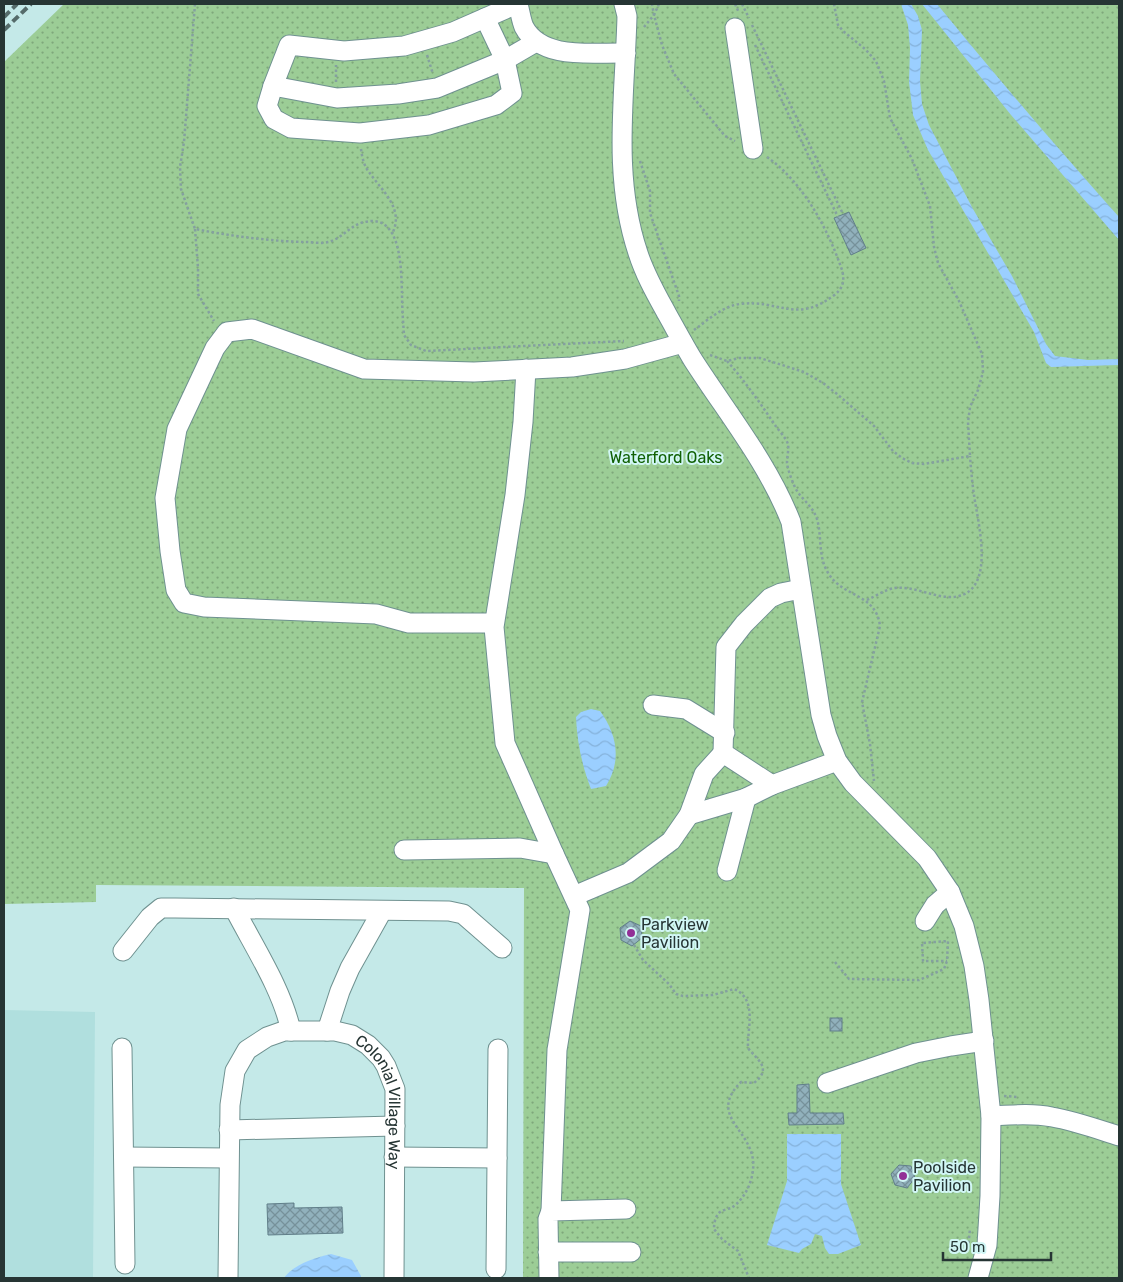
<svg xmlns="http://www.w3.org/2000/svg" width="1123" height="1282" viewBox="0 0 1123 1282" font-family="Rubik,sans-serif">
  <style>
    .built { fill: #b0dfde }
    .park { fill: url(#park-dots) }
    .water { fill: url(#water-waves) }
    .building { fill: url(#building-cross-hatch); stroke: #617f8a }
    .lines { fill: none; stroke-linecap: round; stroke-linejoin: round }
    .minor-casing { stroke: #6f9190; stroke-width: 21 }
    .path { stroke: #84a09f; stroke-width: 2.5; stroke-dasharray: 2.5 2.5; stroke-linecap: butt }
    .minor { stroke: #fff; stroke-width: 19 }
    .rail { stroke: #556b6a; stroke-width: 4; stroke-dasharray: 8 4; stroke-linecap: butt }
    .poi-dot { fill: #922f96; stroke: #d1f6f5; stroke-width: 2 }
    .labels { text-anchor: middle; dominant-baseline: central; stroke-width: 4; stroke-linejoin: round; paint-order: stroke }
    .park-label { font-size: 16px; fill: #106004; stroke: #d1f6f5 }
    .poi-label { font-size: 16px; fill: #263534; stroke: #d1f6f5; text-anchor: start }
    .street-label { font-size: 16px; fill: #263534; stroke: #d1f6f5 }
  </style>
  <defs>
    <pattern id="park-dots" width="8" height="8" patternUnits="userSpaceOnUse" patternTransform="scale(1.25)"><rect width="8" height="8" fill="#9ccd96"/><path d="M2 2h.1M6 6h.1" fill="none" stroke="#7fa77b" stroke-width="1.8" stroke-linecap="round"/></pattern>
    <pattern id="water-waves" width="16" height="10" patternUnits="userSpaceOnUse" patternTransform="scale(1.25)"><rect width="16" height="10" fill="#9bcfff"/><path d="M0 5q4-4 8 0t8 0" fill="none" stroke="#85b2db"/></pattern>
    <pattern id="building-cross-hatch" width="8" height="8" patternUnits="userSpaceOnUse" patternTransform="scale(1.25)"><rect width="8" height="8" fill="#91b1bc"/><path d="M0 0l8 8M0 8l8-8" fill="none" stroke="#76919a"/></pattern>
  </defs>
  <rect width="100%" height="100%" fill="#c4e9e8"/>
  <polygon class="built" points="4,1010 95,1012 93,1278 4,1278"/>
  <polygon class="park" points="64,4 1119,4 1119,1278 523,1278 524,888 96,885 96,902 4,904 4,62"/>
  <g class="water">
    <polygon points="901,4 911,4 918,16 922,30 920,81 922,104 929,125 973,209 1012,276 1046,344 1055,356 1088,360 1119,359 1119,365 1051,367 1046,363 1034,332 928,150 913,115 909,82 910,48 908,25"/>
    <path d="M922 4H937C996 76 1057 148 1119 217V240L1011 115Z"/>
    <path d="M591 709 600 711C617 734 622 761 606 786L591 789C582 766 577 742 576 717L581 712Z"/>
    <polygon points="787,1134 841,1134 841,1184 861,1245 838,1254 829,1254 825,1248 822,1236 815,1234 811,1244 802,1249 799,1253 767,1245 787,1181"/>
    <path d="M331 1254 352 1260 361 1276V1278H284C294 1264 315 1258 331 1254Z"/>
  </g>
  <g class="building">
    <polygon points="849,212 866,248 851,255 834,218"/>
    <polygon points="630,921 641,926 642,938 632,946 621,940 620,928"/>
    <rect x="830" y="1018" width="12" height="13"/>
    <polygon points="809,1084 810,1113 843,1113 844,1124 789,1125 788,1113 797,1113 797,1085"/>
    <polygon points="899,1165 911,1166 915,1178 907,1188 895,1185 891,1174"/>
    <polygon points="294,1203 294,1208 342,1207 343,1233 268,1235 267,1204"/>
  </g>
  <g class="lines">
    <g class="minor-casing">
      <g id="minor">
        <polyline points="517,4 453,32 404,46 344,51 289,45 273,86 337,98 398,94 437,88 505,60 536,42"/>
        <path d="M518 4C520 11 521 20 524 27 542 61 594 52 626 53"/>
        <path d="M624 4 627 16C625 97 612 175 638 253 645 275 656 294 667 314 676 330 684 345 693 360 727 413 768 463 791 522L821 715 827 736 837 761 853 783 927 858 950 892 964 926 974 966 979 1000 991 1116 990 1196 987 1245 978 1278"/>
        <polyline points="735,28 753,149"/>
        <polyline points="273,86 267,106 274,119 291,128 360,133 429,125 496,105 512,93 505,60 485,18"/>
        <polyline points="526,369 523,422 515,495 494,627 505,743 554,854 580,910 557,1050 551,1211"/>
        <polyline points="494,623 409,623 376,614 204,607 184,603 176,590 170,551 165,498 177,429 215,348 227,332 252,329 364,369 474,372 572,367 625,359 683,343"/>
        <polyline points="653,705 686,709 725,733"/>
        <polyline points="723,753 726,647 744,624 770,598 781,593 801,589"/>
        <polyline points="689,815 746,798 772,785"/>
        <polyline points="404,850 520,848 554,854"/>
        <polyline points="727,871 746,798"/>
        <polyline points="574,896 628,873 671,841 689,815 704,774 723,753 772,785 837,761"/>
        <path d="M234 908C254 947 282 989 291 1031"/>
        <polyline points="925,921 935,905 950,892"/>
        <polyline points="123,951 150,917 161,908 175,908 449,911 463,914 502,948"/>
        <polyline points="327,1031 340,991 350,968 382,911"/>
        <polyline points="122,1048 125,1264"/>
        <polyline points="827,1083 916,1053 951,1046 984,1041"/>
        <path d="M991 1116C1011 1115 1032 1113 1052 1117 1075 1121 1097 1129 1119 1136"/>
        <polyline points="229,1130 395,1126"/>
        <polyline points="124,1157 228,1158"/>
        <polyline points="394,1157 497,1158"/>
        <polyline points="548,1252 631,1252"/>
        <polyline points="496,1269 498,1049"/>
        <path id="s1" d="M228 1278 230 1105 235 1071 247 1050 267 1037 284 1031H335L352 1035 368 1045 381 1058 386 1066 395 1089 394 1278"/>
        <polyline points="549,1278 548,1219 551,1211 626,1209"/>
      </g>
    </g>
    <g class="path">
      <path d="M195 4 184 142 180 167 181 189 195 229C231 236 268 241 305 242 312 242 321 244 328 242 342 239 351 224 365 222 402 213 401 270 402 293 402 307 403 321 404 335L411 345 426 351 624 341"/>
      <polyline points="659,4 654,15 662,45 674,74 725,136 735,141"/>
      <polyline points="735,4 739,13"/>
      <polyline points="742,4 749,18"/>
      <polyline points="752,25 843,214"/>
      <polyline points="644,27 654,15 652,4"/>
      <polyline points="755,45 838,217"/>
      <polyline points="427,55 433,74"/>
      <polyline points="336,82 336,65"/>
      <path d="M361 149C362 157 364 166 369 172 382 191 405 209 392 234"/>
      <polyline points="640,161 650,191 650,213 679,296 679,301"/>
      <polyline points="195,229 198,268 198,294 214,321"/>
      <path d="M694 330C708 320 723 306 740 304 779 299 795 324 833 296 843 289 845 281 842 270 828 229 803 182 767 157"/>
      <polyline points="710,355 727,361 739,358 760,358 804,372 823,383 837,394 874,426 893,451 902,458 912,463 924,464 970,456 968,422 970,407 978,390 983,372 982,354 959,301 938,263 934,247 930,206 912,159 890,118 884,81 876,61 865,49 843,31 838,25 834,4"/>
      <path d="M727 361C745 381 760 403 775 425 779 431 786 438 788 444 789 449 787 457 787 463 788 470 791 478 794 485 799 498 812 504 817 519 822 536 818 555 827 571 841 598 876 592 880 626L862 702 870 744 874 781"/>
      <path d="M867 600C876 596 886 589 895 588 913 586 931 596 948 597 999 599 978 524 974 495 972 482 971 469 970 456"/>
      <path d="M634 945 643 960 669 984 676 994 683 996 713 995 734 989C758 999 747 1029 748 1048 757 1060 773 1068 754 1083L741 1082C708 1115 749 1128 753 1160 755 1177 746 1199 731 1208 728 1209 723 1210 720 1212 715 1216 714 1224 714 1229L722 1239 738 1251 749 1278"/>
      <polyline points="835,962 849,979 919,980 944,969 947,961 948,941 922,943 923,961 947,961"/>
      <polyline points="1004,1096 1018,1097"/>
      <polyline points="968,1248 970,1229"/>
    </g>
    <use href="#minor" class="minor"/>
    <g class="rail">
      <polyline points="4,17 17,4"/>
      <polyline points="4,30 31,4"/>
    </g>
  </g>
  <g class="poi-dot">
    <circle cx="631" cy="933" r="5"/>
    <circle cx="903" cy="1176" r="5"/>
  </g>
  <g class="labels">
    <g class="park-label">
      <text x="666" y="457">Waterford Oaks</text>
    </g>
    <g class="poi-label">
      <text x="641" y="924">Parkview<tspan x="641" dy="18">Pavilion</tspan></text>
      <text x="913" y="1167">Poolside<tspan x="913" dy="18">Pavilion</tspan></text>
    </g>
    <g class="street-label">
      <text stroke="none"><textPath href="#s1" startOffset="421">Colonial Village Way</textPath></text>
    </g>
  </g>
  <rect width="1123" height="1282" fill="none" stroke="#263534" stroke-width="10"/>
  <path d="M943 1252v8h108v-8" fill="none" stroke="#263534" stroke-width="2.5"/>
  <text x="950" y="1252" font-size="15" fill="#263534" stroke="#d1f6f5" stroke-width="4" paint-order="stroke">50 m</text>
</svg>
